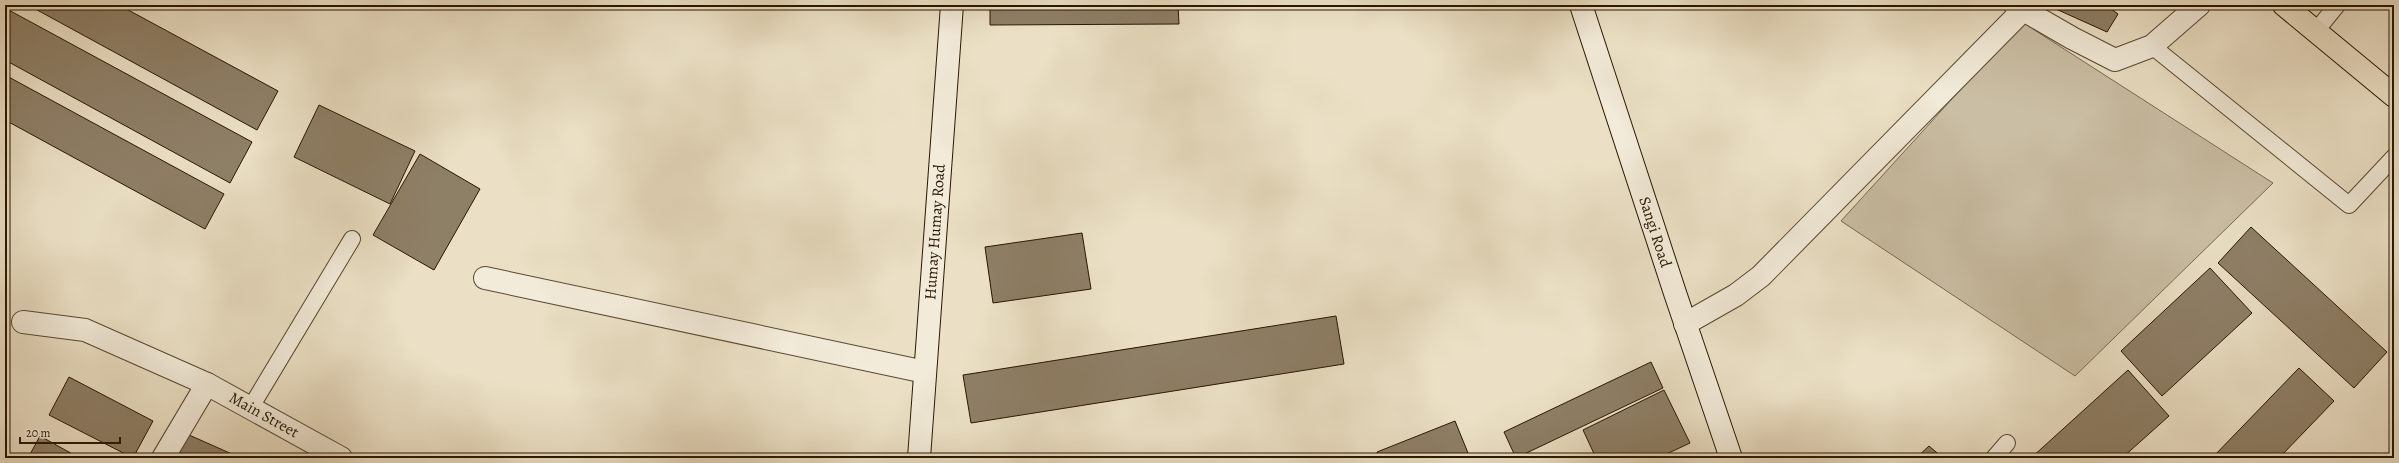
<svg xmlns="http://www.w3.org/2000/svg" width="2399" height="463" viewBox="0 0 2399 463" font-family="Alegreya,serif">
  <style>
    .green { fill: #cabea4; stroke: #7a6a52 }
    .building { fill: #8e7f67; stroke: #291601 }
    .lines { fill: none; stroke-linecap: round; stroke-linejoin: round }
    .lane-casing { stroke: #5a4832; stroke-width: 18 }
    .street-casing { stroke: #5a4832; stroke-width: 24 }
    .secondary-casing { stroke: #291601; stroke-width: 24 }
    .primary-casing { stroke: #291601; stroke-width: 24 }
    .lane { stroke: #f2ebd9; stroke-width: 16 }
    .street { stroke: #f2ebd9; stroke-width: 22 }
    .secondary { stroke: #f2ebd9; stroke-width: 22 }
    .primary { stroke: #ebe0c5; stroke-width: 22 }
    .labels { text-anchor: middle; dominant-baseline: central; stroke-width: 4; stroke-linejoin: round; paint-order: stroke }
    .street-label { font-size: 16px; fill: #291601; stroke: #f2ebd9 }
  </style>
  <rect width="100%" height="100%" fill="#ebe0c5"/>
  <filter id="stains"><feTurbulence type="fractalNoise" baseFrequency=".005" numOctaves="4"/><feColorMatrix values="0 0 0 0 .2 0 0 0 0 .09 0 0 0 0 .02 0 0 0 .5 -.17"/></filter>
  <radialGradient id="worn" r=".72"><stop offset=".6" stop-color="#630" stop-opacity="0"/><stop offset="1" stop-color="#630" stop-opacity=".3"/></radialGradient>
  <polygon class="green" points="2022,22 2273,183 2075,376 1841,221"/>
  <g class="building">
    <polygon points="28,5 119,5 278,91 257,130"/>
    <polygon points="990,5 1178,5 1179,24 990,25"/>
    <polygon points="2047,5 2106,5 2118,14 2107,32"/>
    <polygon points="5,8 252,142 230,183 5,60"/>
    <polygon points="5,75 224,194 205,229 5,120"/>
    <polygon points="319,105 415,151 390,204 294,157"/>
    <polygon points="420,154 480,189 434,270 373,235"/>
    <polygon points="2251,227 2387,352 2354,388 2218,263"/>
    <polygon points="1082,233 1091,289 993,303 985,247"/>
    <polygon points="2210,268 2252,313 2162,396 2121,351"/>
    <polygon points="1336,316 1344,364 971,423 963,375"/>
    <polygon points="1651,362 1663,388 1516,458 1504,432"/>
    <polygon points="2299,368 2334,401 2279,458 2212,458"/>
    <polygon points="2128,370 2169,416 2122,458 2031,458"/>
    <polygon points="69,377 153,421 133,458 49,415"/>
    <polygon points="1664,390 1690,443 1658,458 1596,458 1583,430"/>
    <polygon points="1455,421 1470,458 1379,458 1377,452"/>
    <polygon points="180,431 241,458 168,458"/>
    <polygon points="40,436 76,456 75,458 28,458"/>
    <polygon points="1929,446 1943,458 1916,458"/>
  </g>
  <g class="lines">
    <g class="lane-casing">
      <g id="lane">
        <polyline points="2316,31 2337,5"/>
        <polyline points="2152,46 2349,205 2394,157"/>
        <polyline points="251,407 352,239"/>
        <polyline points="1994,458 2007,443"/>
      </g>
    </g>
    <g class="street-casing">
      <g id="street">
        <polyline points="2015,5 2072,38 2115,60 2152,46 2199,5"/>
        <polyline points="485,278 925,372"/>
        <polyline points="23,322 85,330 207,384 341,458"/>
        <polyline points="1685,324 1736,295 1761,276 2023,10"/>
        <polyline points="163,458 207,384"/>
      </g>
    </g>
    <g class="secondary-casing">
      <g id="secondary">
        <polyline points="1581,5 1675,293 1731,458"/>
        <polyline points="919,458 952,5"/>
      </g>
    </g>
    <g class="primary-casing">
      <polyline id="primary" points="2284,5 2394,96"/>
    </g>
    <use href="#lane" class="lane"/>
    <use href="#street" class="street"/>
    <use href="#secondary" class="secondary"/>
    <use href="#primary" class="primary"/>
  </g>
  <g class="labels">
    <g class="street-label">
      <text transform="translate(935 232) rotate(-86)">Humay Humay Road</text>
      <text transform="translate(1655 232) rotate(72)">Sangi Road</text>
      <text transform="translate(264 415) rotate(29)">Main Street</text>
    </g>
  </g>
  <rect width="2399" height="463" fill="none" stroke="#ebe0c5" stroke-width="20"/>
  <rect x="6" y="6" width="2387" height="451" fill="none" stroke="#291601" stroke-width="2"/>
  <rect x="10" y="10" width="2379" height="443" fill="none" stroke="#291601"/>
  <path d="M20 437v6h100v-6" fill="none" stroke="#291601" stroke-width="2"/>
  <text x="26" y="437" font-size="12" fill="#291601" stroke="#f2ebd9" stroke-width="3" paint-order="stroke">20 m</text>
  <rect width="100%" height="100%" filter="url(#stains)"/>
  <rect width="100%" height="100%" fill="url(#worn)"/>
</svg>
